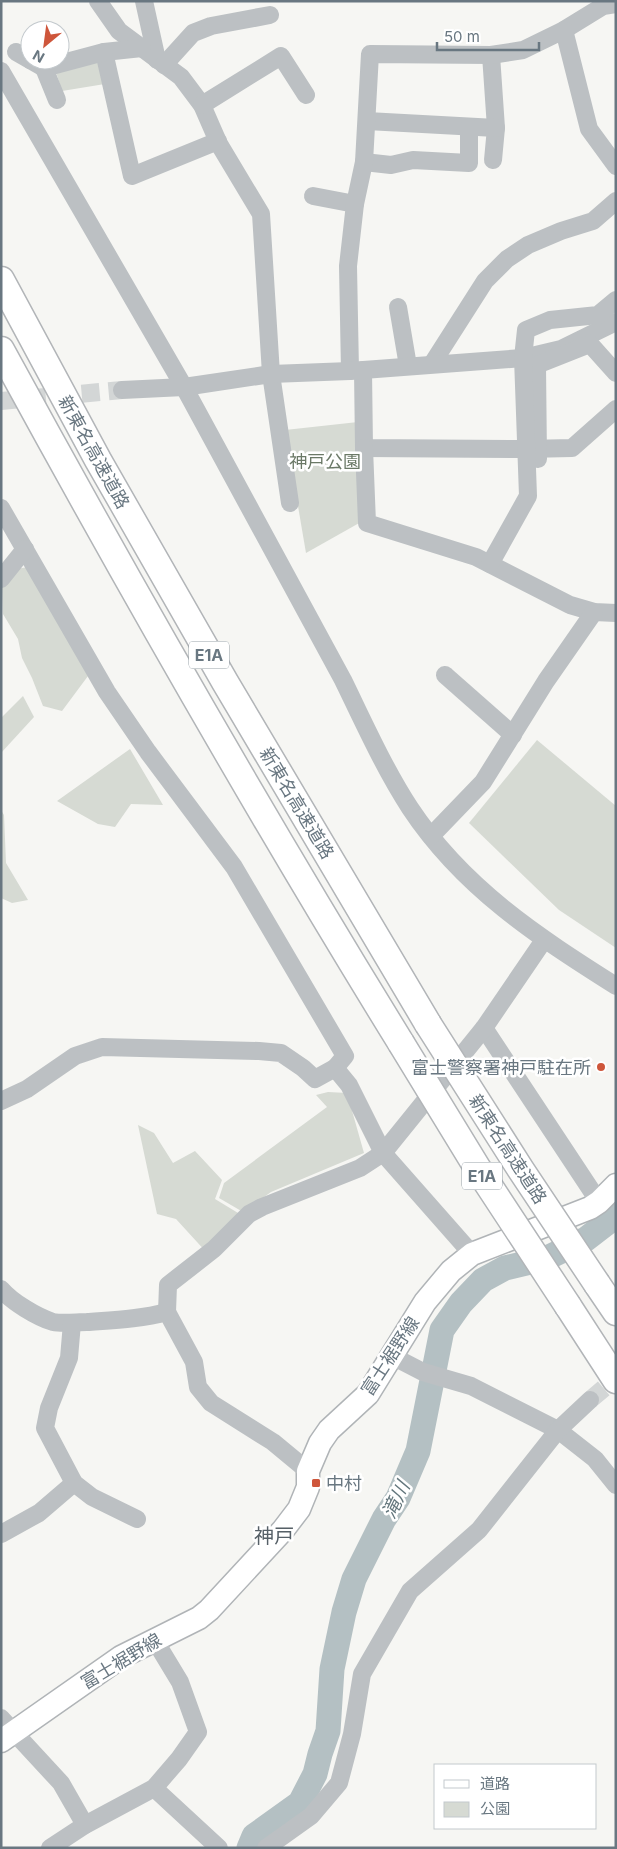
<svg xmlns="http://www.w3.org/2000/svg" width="617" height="1849" viewBox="0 0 617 1849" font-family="Inter,'Noto Sans JP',sans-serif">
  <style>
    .green { fill: #d6dad3 }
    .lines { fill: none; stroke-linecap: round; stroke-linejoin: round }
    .river { stroke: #b4c0c3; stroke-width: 25 }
    .minor-tunnel { stroke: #d3d6d6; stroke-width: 18; stroke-dasharray: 18 9; stroke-linecap: butt }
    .major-casing { stroke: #b0b4b7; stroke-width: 25 }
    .highway-casing { stroke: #b2b5b8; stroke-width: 29 }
    .minor { stroke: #bcc0c3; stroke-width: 18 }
    .major { stroke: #fff; stroke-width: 22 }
    .highway { stroke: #fff; stroke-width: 26 }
    .highway-bridge-casing { stroke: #b2b5b8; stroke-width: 29; stroke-linecap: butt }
    .highway-bridge { stroke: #fff; stroke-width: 26 }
    .poi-dot { fill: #ce563b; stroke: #fff; stroke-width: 2 }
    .labels { text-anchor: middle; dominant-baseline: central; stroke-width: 5; stroke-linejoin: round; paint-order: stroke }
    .shield { fill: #fff; stroke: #96a0a7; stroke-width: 1 }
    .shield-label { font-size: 16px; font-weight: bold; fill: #697781 }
    .street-label { font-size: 18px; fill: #697781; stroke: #fff }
    .park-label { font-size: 18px; fill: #6b7967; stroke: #fff }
    .poi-label { font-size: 18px; fill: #697781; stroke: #fff; text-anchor: end }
    .water-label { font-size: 19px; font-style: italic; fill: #64777d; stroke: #fff }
    .quarter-label { font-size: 20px; fill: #566067; stroke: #fff }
  </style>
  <rect width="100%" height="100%" fill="#f6f6f3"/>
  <g class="green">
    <polygon points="108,59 111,83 62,91 55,69"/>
    <polygon points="358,422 361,522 306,553 285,430"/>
    <polygon points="28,567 88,676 62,711 43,706 32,678 22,658 18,639 3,614 2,585 16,569"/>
    <polygon points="23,696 34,717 1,753 1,718"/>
    <polygon points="537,740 616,806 616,948 559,910 469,823"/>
    <polygon points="130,749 163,805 131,804 115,827 98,824 57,801"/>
    <polygon points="1,810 4,815 6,863 28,900 12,903 1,898"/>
    <polygon points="328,1092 347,1093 364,1153 271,1192 243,1212 219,1198 224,1183 327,1107 316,1095"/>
    <polygon points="138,1125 154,1133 173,1163 195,1151 222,1180 215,1199 243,1216 208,1254 176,1219 157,1214"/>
  </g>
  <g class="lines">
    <polyline class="river" points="249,1848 254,1836 300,1803 315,1774 320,1754 328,1731 332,1669 344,1612 354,1579 384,1519 398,1498 418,1451 442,1330 461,1303 483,1280 505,1268 547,1258 586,1239 616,1216"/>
    <g class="minor-tunnel">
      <polyline points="1,401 122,390"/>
      <polyline points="590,1400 616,1378"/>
    </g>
    <g class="major-casing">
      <polyline id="major" points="1,1741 121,1657 199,1618 209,1610 283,1530 299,1509 308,1487 308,1471 320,1443 329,1430 368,1394 425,1302 451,1271 472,1254 590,1208 599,1202 616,1185"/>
    </g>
    <g class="highway-casing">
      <g id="highway">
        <polyline points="1,280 98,460 225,682 428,1024"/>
        <path d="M1 350C129 585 261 816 401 1043"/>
        <polyline points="597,1284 616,1312"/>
        <polyline points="568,1306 616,1380"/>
      </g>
    </g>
    <g class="minor">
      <polyline points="98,1 119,31 181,77 202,105 219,144 261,214 271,374 290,503"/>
      <polyline points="144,1 157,60"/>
      <polyline points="564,30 603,6 616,4"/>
      <polyline points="142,48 104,52 132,176 218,141"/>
      <polyline points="16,52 30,60"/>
      <polyline points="491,55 496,128 493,160"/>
      <polyline points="30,60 44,68 104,52"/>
      <polyline points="164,65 193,33 211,26 270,15"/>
      <polyline points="44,68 57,100"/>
      <path d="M1 71 184 387 343 680C364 723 384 768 410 808 463 888 537 936 616 986"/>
      <polyline points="202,105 281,56 306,95"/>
      <polyline points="367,121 496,128"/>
      <polyline points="364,162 391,165 413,160 469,163 469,127"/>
      <polyline points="313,196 355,204"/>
      <polyline points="398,307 408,366"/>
      <polyline points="432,364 485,281 507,259 528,245 561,231 593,221 616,201"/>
      <polyline points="363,370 364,448 526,449 572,448 616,409"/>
      <polyline points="350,371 348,266 355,204 364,162 370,54 491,55 523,50 564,30 589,129 616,166"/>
      <polyline points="122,390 184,387 271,374 350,371 523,358 561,349 616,322"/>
      <polyline points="364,448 367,523 476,557 570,605 594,612 616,613"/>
      <polyline points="538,459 537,365 590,344 616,373"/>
      <polyline points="1,508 107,692 148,752 234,867 345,1056 335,1068"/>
      <polyline points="490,564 528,496 523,358 526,330 550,320 598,315 616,300"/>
      <polyline points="1,579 25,549"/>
      <polyline points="445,675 513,735"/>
      <polyline points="431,836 483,782 546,681 594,612"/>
      <polyline points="484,1028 599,1202"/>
      <polyline points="1,1101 27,1089 75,1056 102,1047 259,1051 281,1053 303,1068 315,1079 335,1068 349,1085 383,1153 472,1254"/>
      <path d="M1 1289C12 1302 37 1317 53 1322 63 1324 77 1322 87 1322 114 1320 141 1319 167 1312L194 1362 198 1387 211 1403 273 1442 308 1471"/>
      <polyline points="167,1312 168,1285 214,1249 249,1214 262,1207 360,1168 383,1153 484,1028 544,940"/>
      <polyline points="72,1323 69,1358 49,1408 45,1428 74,1483 92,1497 137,1519"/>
      <polyline points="392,1356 423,1372 471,1386 558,1430 595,1459 616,1485"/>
      <polyline points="1,1534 39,1513 74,1483"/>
      <polyline points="1,1718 61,1783 85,1825"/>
      <polyline points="154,1788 219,1848"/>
      <polyline points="50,1848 85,1825 154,1788 179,1759 198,1732 180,1682 154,1639"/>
      <polyline points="266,1848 311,1816 339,1783 352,1734 362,1674 410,1591 479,1530 558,1430 590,1400"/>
    </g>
    <use href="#major" class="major"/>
    <use href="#highway" class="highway"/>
    <g class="highway-bridge-casing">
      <g id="highway-bridge">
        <polyline points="428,1024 521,1170 597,1284"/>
        <polyline points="401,1043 478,1169 568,1306"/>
      </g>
    </g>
    <use href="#highway-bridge" class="highway-bridge"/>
  </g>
  <g class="poi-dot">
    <circle cx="601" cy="1067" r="5"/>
    <rect x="311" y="1478" width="10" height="10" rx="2.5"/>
  </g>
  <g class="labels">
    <g class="shield">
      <rect x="189" y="641.5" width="40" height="27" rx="4"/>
      <rect x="462" y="1162.5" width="40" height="27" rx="4"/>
    </g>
    <g class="shield-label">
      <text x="209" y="655">E1A</text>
      <text x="482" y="1176">E1A</text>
    </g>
    <g class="street-label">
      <text transform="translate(94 452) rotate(61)">新東名高速道路</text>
      <text transform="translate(297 803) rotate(59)">新東名高速道路</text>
      <text transform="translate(508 1149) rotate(57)">新東名高速道路</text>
      <text transform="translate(390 1356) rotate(-57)">富士裾野線</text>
      <text transform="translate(121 1661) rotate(-31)">富士裾野線</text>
    </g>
    <g class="park-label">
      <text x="325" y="461">神戸公園</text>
    </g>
    <g class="poi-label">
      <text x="591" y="1067">富士警察署神戸駐在所</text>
      <text x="326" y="1483" text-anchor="start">中村</text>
    </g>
    <g class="water-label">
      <text transform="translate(396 1500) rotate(-64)">滝川</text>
    </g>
    <g class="quarter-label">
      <text x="274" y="1536">神戸</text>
    </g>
  </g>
  <rect width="617" height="1849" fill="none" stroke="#697781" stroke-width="5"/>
  <rect x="434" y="1764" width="162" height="65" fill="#ffffff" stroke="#c3c9cd"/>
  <rect x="444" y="1780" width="25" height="8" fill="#ffffff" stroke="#c3c9cd"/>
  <text x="480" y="1789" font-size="15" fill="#697781">道路</text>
  <rect x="444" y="1802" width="25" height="15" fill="#d6dad3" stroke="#c3c9cd"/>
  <text x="480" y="1814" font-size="15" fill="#697781">公園</text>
  <g transform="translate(45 45) rotate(209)"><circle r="24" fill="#ffffff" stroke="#c3c9cd"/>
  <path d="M0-4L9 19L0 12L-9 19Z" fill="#ce563b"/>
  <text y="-8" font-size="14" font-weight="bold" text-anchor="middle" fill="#697781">N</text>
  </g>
  <path d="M437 42v8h102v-8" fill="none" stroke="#697781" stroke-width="2.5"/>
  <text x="444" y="42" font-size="15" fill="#697781" stroke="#ffffff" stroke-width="4" paint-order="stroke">50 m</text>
</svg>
